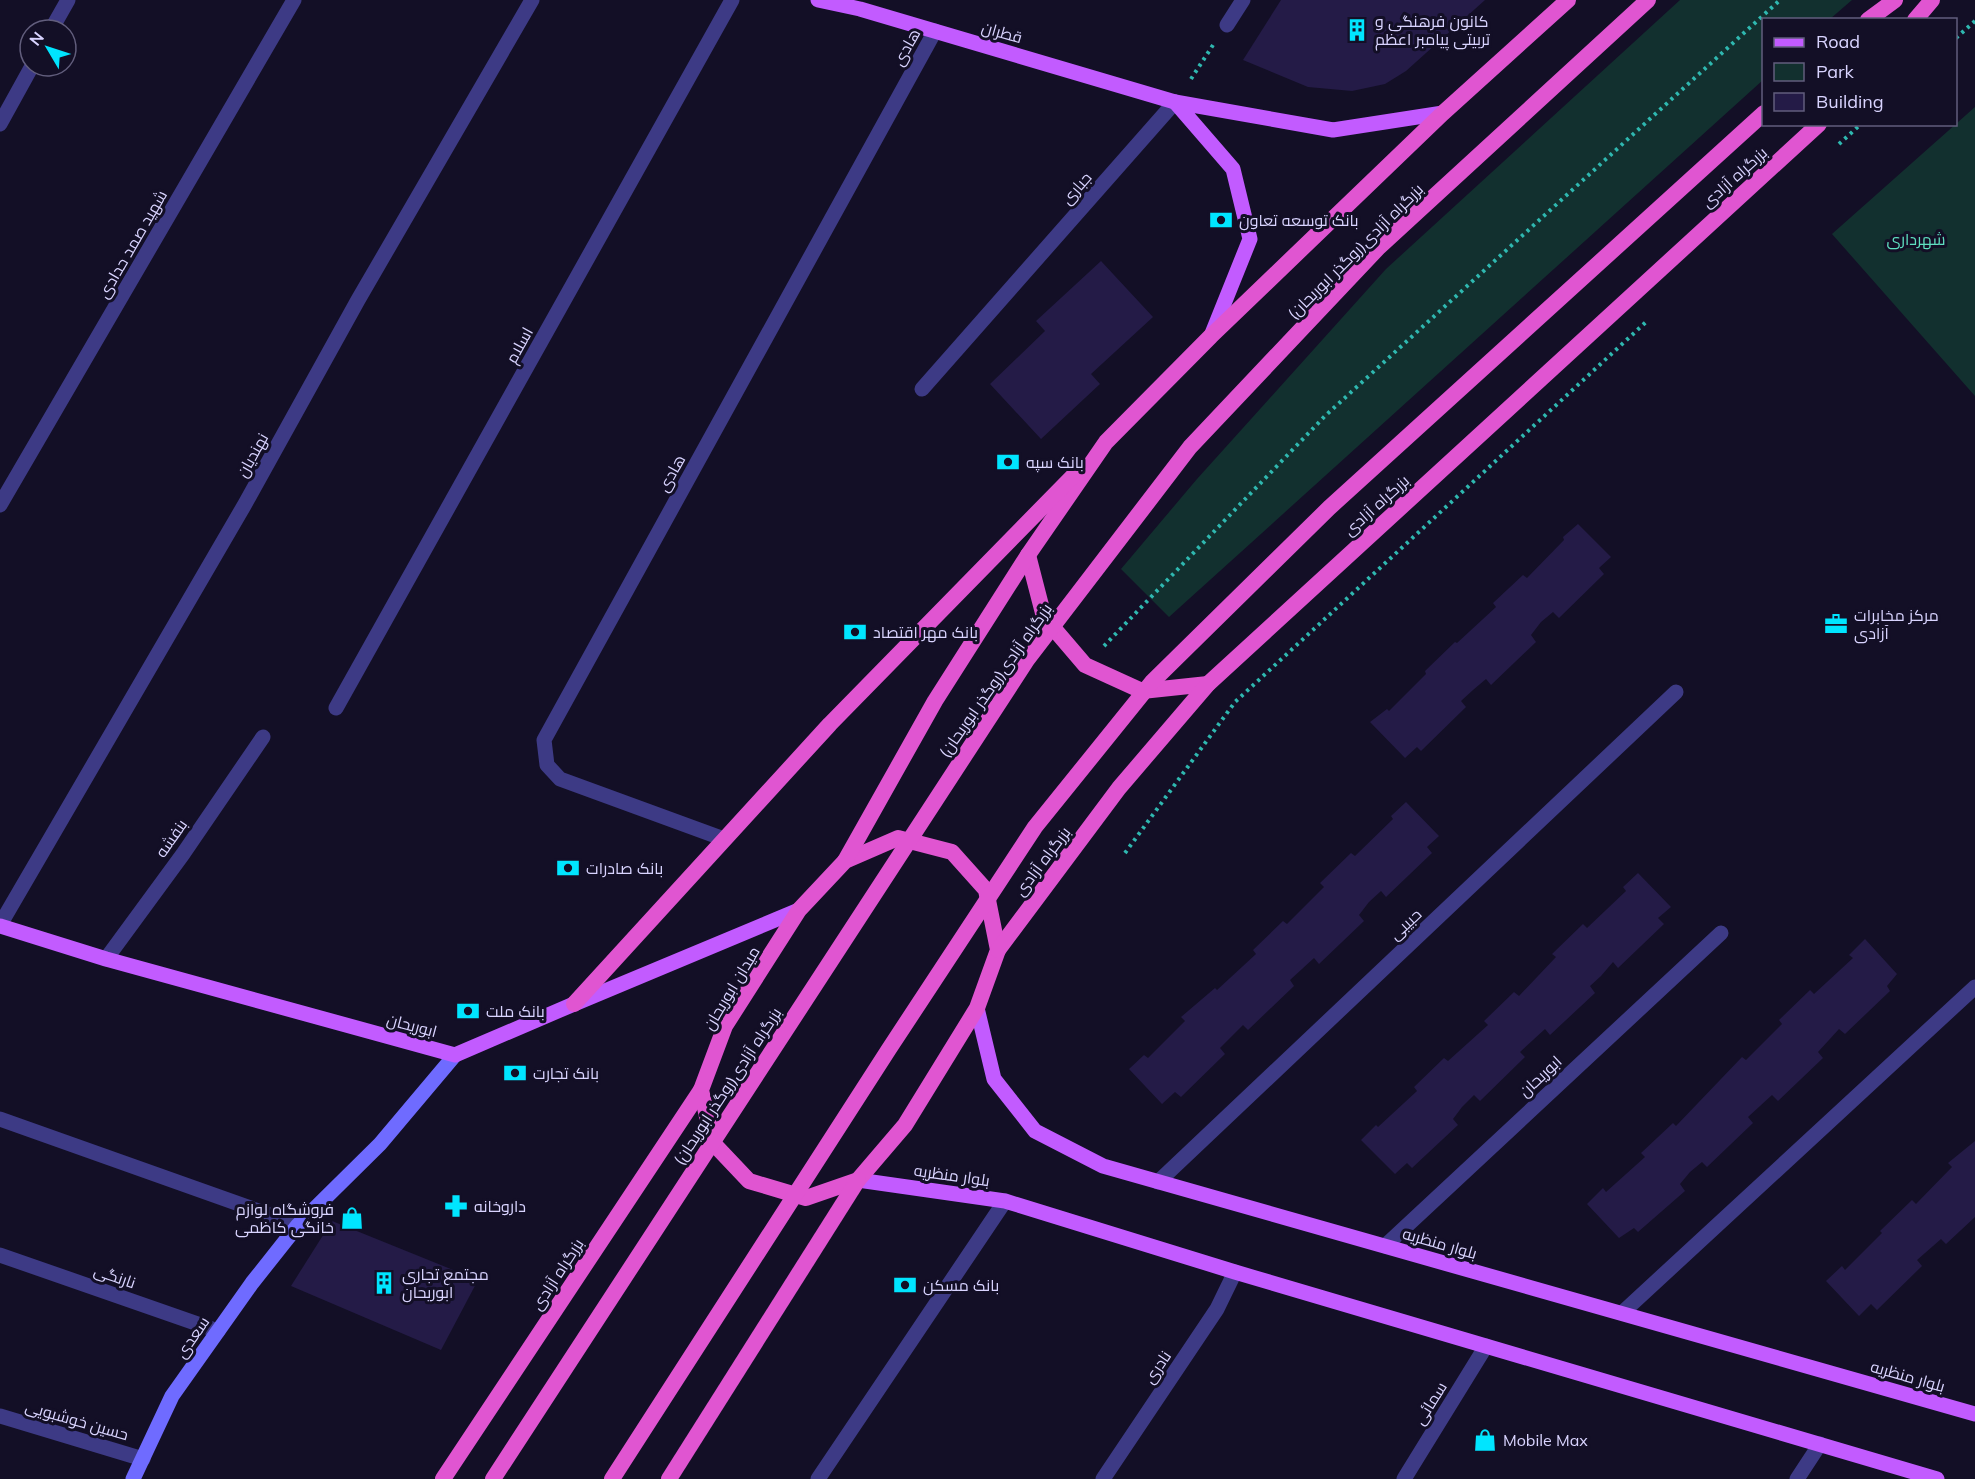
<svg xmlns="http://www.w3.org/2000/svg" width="1975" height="1479" viewBox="0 0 1975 1479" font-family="Mulish,Cairo,sans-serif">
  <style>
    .green { fill: #12302f }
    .building { fill: #241b47 }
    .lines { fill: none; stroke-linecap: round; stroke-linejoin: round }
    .path { stroke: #2fb8b0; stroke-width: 4; stroke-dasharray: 3 4.5; stroke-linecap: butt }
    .minor { stroke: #3d3a85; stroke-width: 15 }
    .secondary { stroke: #6f6bff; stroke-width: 15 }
    .primary { stroke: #c25bff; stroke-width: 15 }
    .trunk { stroke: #e055d1; stroke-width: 16 }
    .trunk-bridge { stroke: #e055d1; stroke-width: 16 }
    .labels { text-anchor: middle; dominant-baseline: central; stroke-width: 6; stroke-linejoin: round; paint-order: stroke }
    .poi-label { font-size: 16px; fill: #d9d4ff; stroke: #130f26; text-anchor: start }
    .street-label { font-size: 16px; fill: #d9d4ff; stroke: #130f26 }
    .park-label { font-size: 16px; fill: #5fe0c0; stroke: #130f26 }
  </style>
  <rect width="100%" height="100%" fill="#130f26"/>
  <g class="green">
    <polygon points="1680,0 1852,0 1830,19 1764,20 1763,80 1169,617 1121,569 1197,479 1386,269"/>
    <polygon points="1975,107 1975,396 1832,234"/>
  </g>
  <g class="building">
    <polygon points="1281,0 1485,0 1406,71 1385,84 1352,91 1308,87 1243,60"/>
    <polygon points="1101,261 1153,317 1091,374 1100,384 1041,439 990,384 1045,331 1036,321"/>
    <polygon points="1578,524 1611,557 1599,568 1604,574 1559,618 1553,612 1541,622 1531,635 1536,642 1491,685 1486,679 1473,690 1461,701 1466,707 1421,751 1417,747 1405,758 1370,722 1387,709 1389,711 1426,674 1425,671 1455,642 1457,643 1496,607 1493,603 1523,575 1527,578 1564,540 1563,537"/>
    <polygon points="1406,802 1439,836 1427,847 1432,853 1386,897 1381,891 1369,902 1359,915 1364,921 1319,964 1314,958 1290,980 1294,986 1248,1030 1243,1025 1220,1048 1225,1054 1181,1097 1175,1092 1162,1104 1129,1069 1144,1055 1148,1058 1185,1021 1181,1017 1215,988 1217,990 1256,954 1253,950 1283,921 1287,924 1324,887 1320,883 1351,853 1355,856 1393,819 1391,816"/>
    <polygon points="1638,873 1671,907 1658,918 1664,924 1618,968 1613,962 1601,976 1590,986 1595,993 1550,1035 1545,1029 1520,1052 1525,1057 1480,1101 1474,1095 1462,1107 1453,1119 1458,1125 1412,1168 1407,1163 1395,1174 1361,1140 1376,1125 1378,1127 1417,1091 1414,1087 1444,1058 1448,1061 1488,1025 1484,1021 1514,992 1519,996 1556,957 1552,954 1583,924 1587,928 1626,891 1623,887"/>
    <polygon points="1865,939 1897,974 1887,986 1890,991 1845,1034 1839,1029 1818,1052 1823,1058 1778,1101 1772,1095 1748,1117 1753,1123 1707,1167 1702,1162 1690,1172 1680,1184 1685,1191 1638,1232 1634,1228 1619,1238 1587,1204 1603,1188 1606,1192 1645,1157 1641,1153 1673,1123 1676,1126 1742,1057 1746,1060 1782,1024 1779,1020 1810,990 1814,994 1853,958 1849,955"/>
    <polygon points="1975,1141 1975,1217 1946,1244 1941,1239 1917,1260 1922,1266 1877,1310 1871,1304 1859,1316 1826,1281 1842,1266 1845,1270 1882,1233 1880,1231 1912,1200 1916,1204 1952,1167 1948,1163"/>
    <polygon points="332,1221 478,1280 441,1350 291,1286"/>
  </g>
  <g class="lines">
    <g class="path">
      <polyline points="1956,38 1975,21"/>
      <polyline points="1191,79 1213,45"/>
      <polyline points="1839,144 1861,124"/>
      <polyline points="1104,646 1325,416 1780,0"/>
      <polyline points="1125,853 1235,702 1646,322"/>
    </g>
    <g class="minor">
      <polyline points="1227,25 1243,0"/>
      <polyline points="51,30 68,0"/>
      <polyline points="0,124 32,66"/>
      <polyline points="922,389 1175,102"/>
      <polyline points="0,505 294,0"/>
      <polyline points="336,708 732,0"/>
      <polyline points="724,839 560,779 547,765 544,740 935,31"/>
      <polyline points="0,925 245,504 358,300 532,0"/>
      <polyline points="106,959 183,854 263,737"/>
      <polyline points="0,1119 298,1225"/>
      <polyline points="1158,1182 1676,692"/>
      <polyline points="1385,1246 1721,933"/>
      <polyline points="0,1255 218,1331"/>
      <polyline points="1622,1313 1975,987"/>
      <polyline points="0,1416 143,1459"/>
      <polyline points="818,1479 1005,1201"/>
      <polyline points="1103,1479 1217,1309 1235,1272"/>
      <polyline points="1404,1479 1486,1346"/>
      <polyline points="1797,1479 1820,1444"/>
    </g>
    <polyline class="secondary" points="133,1479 172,1396 252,1283 298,1225 380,1144 455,1055"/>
    <g class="primary">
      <polyline points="818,0 860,9 1175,102"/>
      <polyline points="1211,336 1250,239 1233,169 1175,102 1333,130 1443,113"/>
      <polyline points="0,926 106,959 455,1055 574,1004 799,910"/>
      <polyline points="977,1008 994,1079 1035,1131 1103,1166 1975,1414"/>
      <polyline points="858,1180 1005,1201 1235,1272 1937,1479"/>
    </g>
    <g class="trunk">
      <polyline points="1868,20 1895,0"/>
      <polyline points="1915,20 1932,0"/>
      <polyline points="1028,555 1044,617 1085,665 1142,691 1208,684"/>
      <polygon points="898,838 952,852 986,890 998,950 977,1008 905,1125 858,1180 806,1198 749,1181 713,1143 701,1090 725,1026 799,910 845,861"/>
      <polyline points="845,861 935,701 1028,555 1106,442 1211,336 1443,113 1568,0"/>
      <polyline points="998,950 1119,788 1208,684 1819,124"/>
      <polyline points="574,1004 830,724 1074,475"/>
      <polyline points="443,1479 701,1090"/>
      <polyline points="669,1479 858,1180"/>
    </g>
    <g class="trunk-bridge">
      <polyline points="493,1479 1027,660 1190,447 1379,247 1648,0"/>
      <polyline points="612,1479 889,1049 1035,827 1152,682 1329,508 1764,113"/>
    </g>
  </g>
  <defs>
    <g id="building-bare" transform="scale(1.8)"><path d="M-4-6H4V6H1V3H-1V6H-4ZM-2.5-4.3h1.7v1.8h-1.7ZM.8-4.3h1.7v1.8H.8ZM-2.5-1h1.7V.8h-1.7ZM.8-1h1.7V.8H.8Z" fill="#00e5ff" stroke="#130f26" stroke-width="2.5" paint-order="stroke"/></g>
    <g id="bank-bare" transform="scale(1.8)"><path d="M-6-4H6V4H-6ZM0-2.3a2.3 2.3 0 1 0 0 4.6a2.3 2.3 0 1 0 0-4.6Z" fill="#00e5ff" stroke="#130f26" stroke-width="2.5" paint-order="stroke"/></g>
    <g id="office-bare" transform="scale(1.8)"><path d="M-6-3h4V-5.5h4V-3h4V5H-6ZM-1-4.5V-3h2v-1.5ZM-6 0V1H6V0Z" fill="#00e5ff" stroke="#130f26" stroke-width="2.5" paint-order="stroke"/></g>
    <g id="pharmacy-bare" transform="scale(1.8)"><path d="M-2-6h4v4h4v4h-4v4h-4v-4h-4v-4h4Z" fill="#00e5ff" stroke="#130f26" stroke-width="2.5" paint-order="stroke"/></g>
    <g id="shop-bare" transform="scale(1.8)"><path d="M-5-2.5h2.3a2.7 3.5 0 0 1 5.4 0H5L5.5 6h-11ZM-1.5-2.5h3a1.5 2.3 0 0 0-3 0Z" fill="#00e5ff" stroke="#130f26" stroke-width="2.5" paint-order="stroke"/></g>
  </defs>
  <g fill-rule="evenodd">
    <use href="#building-bare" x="1357" y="30"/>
    <use href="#bank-bare" x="1221" y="220"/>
    <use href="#bank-bare" x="1008" y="462"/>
    <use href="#office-bare" x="1836" y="624"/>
    <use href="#bank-bare" x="855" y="632"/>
    <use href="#bank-bare" x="568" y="868"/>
    <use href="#bank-bare" x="468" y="1011"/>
    <use href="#bank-bare" x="515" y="1073"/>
    <use href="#pharmacy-bare" x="456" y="1206"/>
    <use href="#shop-bare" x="352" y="1218"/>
    <use href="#building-bare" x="384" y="1283"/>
    <use href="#bank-bare" x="905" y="1285"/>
    <use href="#shop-bare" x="1485" y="1440"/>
  </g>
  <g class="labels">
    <g class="poi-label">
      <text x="1375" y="21">کانون فرهنگی و<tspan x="1375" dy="18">تربیتی پیامبر اعظم</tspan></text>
      <text x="1239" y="220">بانک توسعه تعاون</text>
      <text x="1026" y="462">بانک سپه</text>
      <text x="1854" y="615">مرکز مخابرات<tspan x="1854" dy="18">آزادی</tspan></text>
      <text x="873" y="632">بانک مهر اقتصاد</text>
      <text x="586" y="868">بانک صادرات</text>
      <text x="486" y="1011">بانک ملت</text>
      <text x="533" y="1073">بانک تجارت</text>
      <text x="474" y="1206">داروخانه</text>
      <text x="334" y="1209" text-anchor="end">فروشگاه لوازم<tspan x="334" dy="18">خانگی کاظمی</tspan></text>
      <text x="402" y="1274">مجتمع تجاری<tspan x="402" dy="18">ابوریحان</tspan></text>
      <text x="923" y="1285">بانک مسکن</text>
      <text x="1503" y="1440">Mobile Max</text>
    </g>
    <g class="street-label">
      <text transform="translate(1002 32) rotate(16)">قطران</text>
      <text transform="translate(906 47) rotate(-61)">هادی</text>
      <text transform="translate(1734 177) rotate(-42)">بزرگراه آزادی</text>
      <text transform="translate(1076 188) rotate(-49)">جباری</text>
      <text transform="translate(132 244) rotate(-60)">شهید صمد حدادی</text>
      <text transform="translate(1355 251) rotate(-45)">بزرگراه آزادی(روگذر ابوریحان)</text>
      <text transform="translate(519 345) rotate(-61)">اسلام</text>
      <text transform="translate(252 455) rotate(-61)">نهندیان</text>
      <text transform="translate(671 473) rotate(-61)">هادی</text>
      <text transform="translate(1376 505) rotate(-42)">بزرگراه آزادی</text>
      <text transform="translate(995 680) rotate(-55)">بزرگراه آزادی(روگذر ابوریحان)</text>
      <text transform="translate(171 838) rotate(-55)">بنفشه</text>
      <text transform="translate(1042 861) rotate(-53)">بزرگراه آزادی</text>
      <text transform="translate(1405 924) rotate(-43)">حبیبی</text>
      <text transform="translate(731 988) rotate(-59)">میدان ابوریحان</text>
      <text transform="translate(412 1025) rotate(15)">ابوریحان</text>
      <text transform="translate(1540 1076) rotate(-43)">ابوریحان</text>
      <text transform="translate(727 1086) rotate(-57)">بزرگراه آزادی(روگذر ابوریحان)</text>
      <text transform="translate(952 1175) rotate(8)">بلوار منظریه</text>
      <text transform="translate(1440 1243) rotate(16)">بلوار منظریه</text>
      <text transform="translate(557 1274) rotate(-57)">بزرگراه آزادی</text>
      <text transform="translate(115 1276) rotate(19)">نارنگی</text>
      <text transform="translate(192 1337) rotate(-55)">سعدی</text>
      <text transform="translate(1157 1367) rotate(-56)">نادری</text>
      <text transform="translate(1908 1376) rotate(16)">بلوار منظریه</text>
      <text transform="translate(1430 1403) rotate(-58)">سمائی</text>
      <text transform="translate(77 1420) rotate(16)">حسین خوشبویی</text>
    </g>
    <g class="park-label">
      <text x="1916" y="239">شهرداری</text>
    </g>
  </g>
  <rect x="1762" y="18" width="195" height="108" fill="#130f26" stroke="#625e7d" stroke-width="1.5"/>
  <rect x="1774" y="38" width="30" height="9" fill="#c25bff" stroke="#625e7d" stroke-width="1.5"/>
  <text x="1816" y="48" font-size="18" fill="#d9d4ff">Road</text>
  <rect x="1774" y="63" width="30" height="18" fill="#12302f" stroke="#625e7d" stroke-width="1.5"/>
  <text x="1816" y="78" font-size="18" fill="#d9d4ff">Park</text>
  <rect x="1774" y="93" width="30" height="18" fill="#241b47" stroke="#625e7d" stroke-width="1.5"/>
  <text x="1816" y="108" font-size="18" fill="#d9d4ff">Building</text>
  <g transform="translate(48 48) rotate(309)"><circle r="28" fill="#130f26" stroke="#625e7d" stroke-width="1.5"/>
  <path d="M0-4.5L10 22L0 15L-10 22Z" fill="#00e5ff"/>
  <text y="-9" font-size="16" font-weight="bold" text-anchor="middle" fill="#d9d4ff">N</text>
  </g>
</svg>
